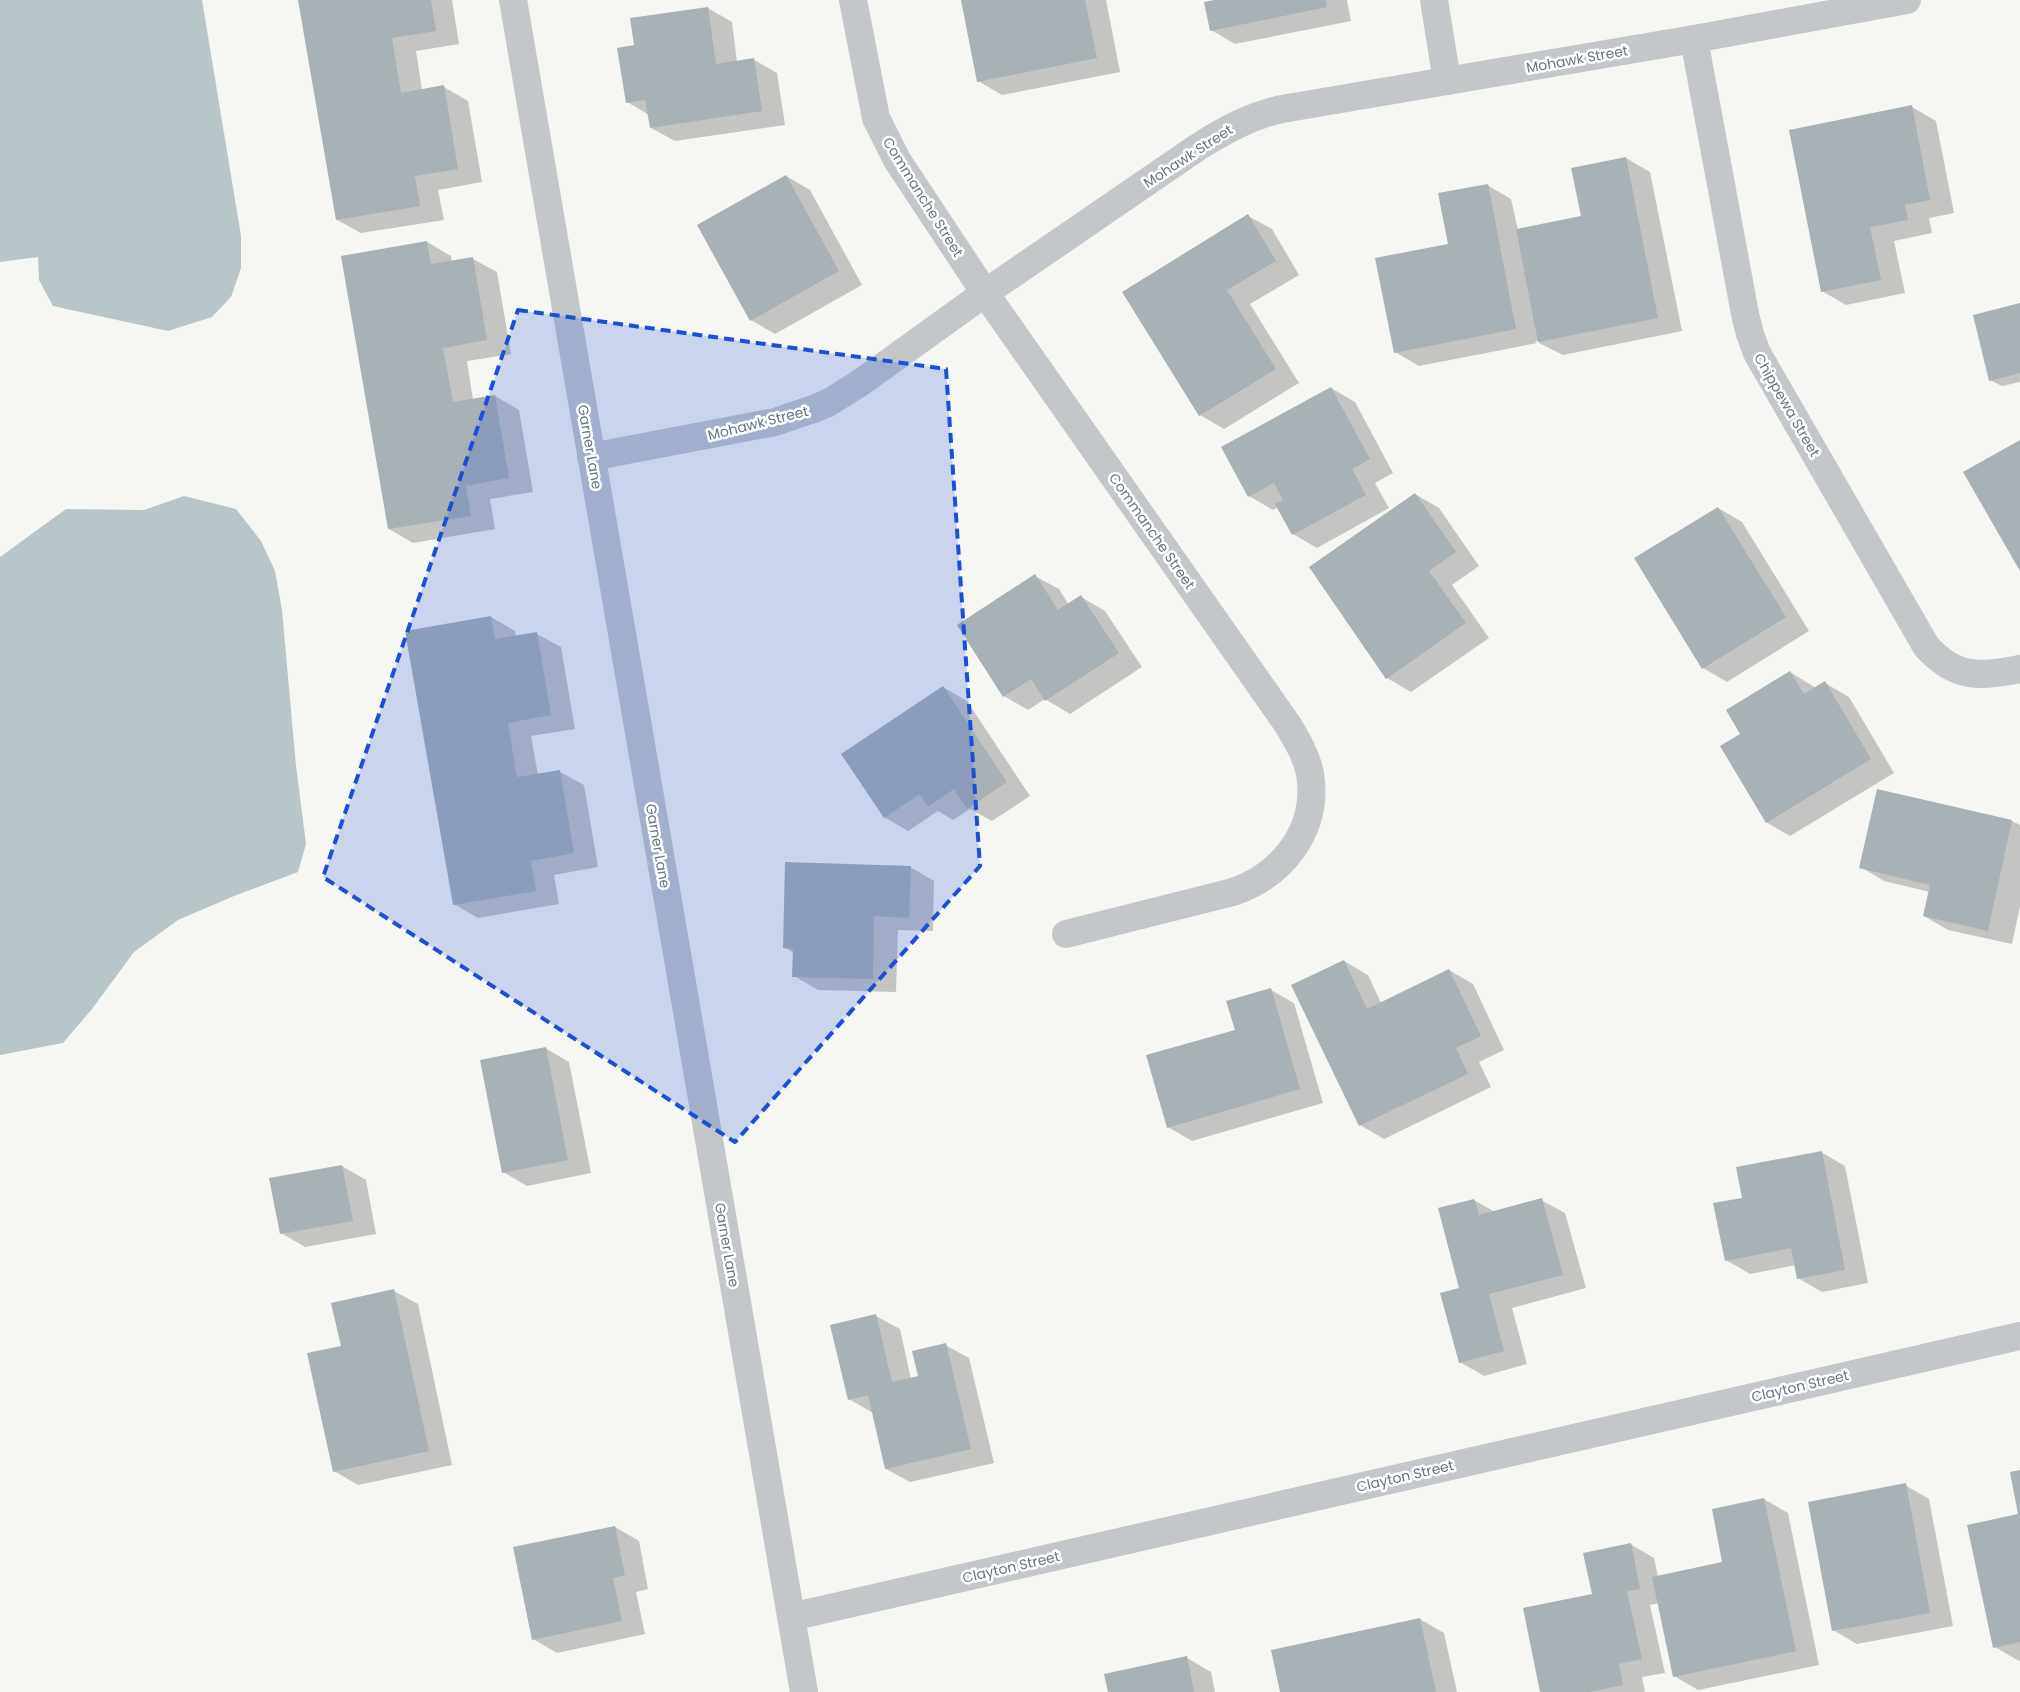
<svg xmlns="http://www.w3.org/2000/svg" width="2020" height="1692" viewBox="0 0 2020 1692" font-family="Poppins,sans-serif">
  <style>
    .water { fill: #b9c6c9 }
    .shadow { fill: #0003 }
    .building { fill: #a8b1b6 }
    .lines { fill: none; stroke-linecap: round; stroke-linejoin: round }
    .street { stroke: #c3c7ca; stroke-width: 28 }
    .marked { fill: #1d4ed8; fill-opacity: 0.2; stroke: #1d4ed8; stroke-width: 4; stroke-dasharray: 10 6; stroke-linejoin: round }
    .labels { text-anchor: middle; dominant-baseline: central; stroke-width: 5; stroke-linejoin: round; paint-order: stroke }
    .street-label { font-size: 14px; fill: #647785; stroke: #fff }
  </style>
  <rect width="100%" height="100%" fill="#f6f6f3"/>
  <g class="water">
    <polygon points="0,0 202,0 241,236 241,268 231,297 212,317 168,331 53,306 39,280 38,257 0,262"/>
    <polygon points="184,496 236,509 261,541 275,571 282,610 296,766 306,844 298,872 234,896 178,920 134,952 92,1009 63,1043 0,1055 0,557 66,509 144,510"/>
  </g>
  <g class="shadow">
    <polygon points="300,0 452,0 459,44 416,51 422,90 444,87 468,101 482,182 438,190 444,220 361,233 337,220"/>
    <polygon points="962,0 1106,0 1120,72 1002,95 978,81"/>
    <polygon points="1221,0 1347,0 1351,21 1235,44 1211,30"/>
    <polygon points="708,8 732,22 737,62 753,59 777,73 785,125 675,141 651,128 649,115 627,102 635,46"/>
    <polygon points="1912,107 1936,121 1954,213 1929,218 1932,233 1894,241 1905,293 1846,305 1822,291"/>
    <polygon points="1626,158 1650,172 1682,331 1563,355 1539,343 1539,341 1535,341 1537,343 1419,366 1395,352 1449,245 1487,185 1511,199 1518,230 1582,217 1572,169"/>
    <polygon points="786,176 810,190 862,285 775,334 751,320"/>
    <polygon points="1248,216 1272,229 1299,275 1250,304 1299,383 1224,429 1200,415 1124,292"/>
    <polygon points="427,242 451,256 452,262 473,259 497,272 511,354 467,361 473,400 495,396 519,410 533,492 490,499 495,529 413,543 389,529"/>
    <polygon points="2020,305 2020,382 2002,386 1990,380"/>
    <polygon points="1331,388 1355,402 1393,473 1375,483 1389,508 1317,548 1293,534 1278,507 1273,510 1249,496"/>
    <polygon points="1415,494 1439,508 1479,566 1452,585 1489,638 1411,692 1387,678"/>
    <polygon points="1718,508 1742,522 1809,631 1727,682 1703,668"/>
    <polygon points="1035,576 1059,589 1069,605 1081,597 1105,611 1142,667 1070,714 1045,699 1028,710 1004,696"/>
    <polygon points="491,617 515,631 516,637 537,634 561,647 575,729 531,736 538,775 560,772 584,785 598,867 554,875 559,904 478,918 454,904"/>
    <polygon points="1790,672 1816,688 1825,683 1849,697 1894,773 1790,836 1766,822 1742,734"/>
    <polygon points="943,687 967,701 1030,796 992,821 970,809 953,820 938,811 908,831 884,817"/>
    <polygon points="2012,821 2020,825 2020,906 2012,944 1948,930 1924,916 1930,892 1884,881 1861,867"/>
    <polygon points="910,867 934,881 933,931 898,930 896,992 818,990 794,976 794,953 784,947"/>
    <polygon points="1344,961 1368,975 1381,1003 1449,970 1473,984 1504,1050 1479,1062 1491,1087 1384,1139 1360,1125"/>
    <polygon points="1271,990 1294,1003 1323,1103 1192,1141 1168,1127 1236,1031"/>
    <polygon points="545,1048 569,1062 591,1173 527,1186 503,1172"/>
    <polygon points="1821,1152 1845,1166 1868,1283 1822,1292 1798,1278 1796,1265 1750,1274 1726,1260 1743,1199"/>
    <polygon points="342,1166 366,1180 376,1234 305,1247 281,1233 271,1179"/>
    <polygon points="1474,1200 1495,1212 1541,1200 1565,1213 1586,1288 1512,1308 1527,1364 1484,1376 1460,1362 1461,1289"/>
    <polygon points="394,1291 418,1304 452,1465 358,1485 334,1471 342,1347"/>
    <polygon points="876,1316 900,1329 911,1379 919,1377 945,1345 969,1358 994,1463 910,1482 886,1469 873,1413 849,1399"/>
    <polygon points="2020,1471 2020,1661 2019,1661 1995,1647 2020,1515"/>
    <polygon points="1905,1485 1929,1499 1953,1626 1857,1644 1833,1630"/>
    <polygon points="1764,1499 1788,1513 1819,1665 1698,1690 1674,1676 1659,1603 1650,1605 1665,1673 1642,1677 1645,1692 1542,1692 1593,1595 1630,1544 1654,1558 1658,1577 1724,1563"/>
    <polygon points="615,1527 639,1541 648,1589 636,1592 645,1634 557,1653 533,1639"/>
    <polygon points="1420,1619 1444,1633 1457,1692 1281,1692"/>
    <polygon points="1187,1658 1211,1672 1215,1692 1109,1692"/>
  </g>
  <g class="building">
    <polygon points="298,0 431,0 436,31 392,38 401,93 444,85 458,169 415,176 420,206 336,220"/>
    <polygon points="961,0 1085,0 1097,58 977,82"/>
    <polygon points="1214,0 1326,0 1327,7 1210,31 1204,2"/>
    <polygon points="708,7 716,64 754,58 762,111 650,128 645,100 626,103 617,48 634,45 630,18"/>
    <polygon points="1912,105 1930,200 1905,205 1908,220 1870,227 1881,280 1821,292 1789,130"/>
    <polygon points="1626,157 1658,318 1538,342 1516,229 1581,216 1571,168"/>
    <polygon points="786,175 839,271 750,321 697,225"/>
    <polygon points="1488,184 1516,329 1394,353 1375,258 1448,244 1438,193"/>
    <polygon points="1248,214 1276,261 1227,290 1276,369 1199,416 1122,292"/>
    <polygon points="427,241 431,264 473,257 487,340 443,348 453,402 495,395 509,478 466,486 471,516 388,529 341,256"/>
    <polygon points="2020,303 2020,373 1989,381 1973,315"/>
    <polygon points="1331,387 1370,459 1352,469 1366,495 1292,535 1275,504 1283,500 1274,483 1248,497 1221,447"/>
    <polygon points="2020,440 2020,571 1963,472"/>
    <polygon points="1415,493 1456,552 1429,571 1466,623 1386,679 1309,567"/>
    <polygon points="1718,507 1786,617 1702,669 1634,558"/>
    <polygon points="1035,574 1058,610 1081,595 1119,653 1045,701 1031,679 1003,697 957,625"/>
    <polygon points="491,616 495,639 537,632 551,715 508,723 517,777 560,770 574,853 531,861 536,891 453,905 405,631"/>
    <polygon points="1790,671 1804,694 1825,681 1871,759 1766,823 1720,746 1740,734 1726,710"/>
    <polygon points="943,686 1007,782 967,809 954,789 928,807 920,794 884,818 841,754"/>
    <polygon points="1877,789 2012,820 1988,931 1923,916 1930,885 1859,868"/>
    <polygon points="785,862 911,866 909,918 874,916 873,979 792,977 793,949 783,948"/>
    <polygon points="1344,960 1367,1009 1449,969 1481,1036 1456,1048 1468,1074 1359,1126 1291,985"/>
    <polygon points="1271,988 1300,1089 1167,1128 1146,1055 1235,1030 1226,1001"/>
    <polygon points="546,1047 568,1160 502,1173 480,1060"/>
    <polygon points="1822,1151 1845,1270 1797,1279 1791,1248 1725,1261 1713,1203 1742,1198 1736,1167"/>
    <polygon points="342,1165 353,1221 280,1234 269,1178"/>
    <polygon points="1542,1198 1563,1275 1489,1294 1504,1351 1459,1363 1440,1293 1459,1288 1438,1208 1474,1199 1479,1215"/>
    <polygon points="394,1289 429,1451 333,1472 307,1353 341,1346 331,1303"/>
    <polygon points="876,1314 892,1382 918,1376 912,1351 946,1343 971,1449 885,1469 868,1395 848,1400 830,1325"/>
    <polygon points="2020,1470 2020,1642 1993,1648 1967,1525 2018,1514 2010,1472"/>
    <polygon points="1906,1483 1930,1613 1832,1631 1808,1502"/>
    <polygon points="1764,1498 1796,1651 1673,1677 1652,1577 1722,1562 1712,1509"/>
    <polygon points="615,1526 625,1575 613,1578 622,1621 532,1640 513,1547"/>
    <polygon points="1631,1543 1640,1589 1627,1591 1642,1659 1619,1664 1623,1685 1589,1692 1540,1692 1523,1608 1592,1594 1583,1553"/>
    <polygon points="1420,1618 1436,1692 1280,1692 1271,1650"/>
    <polygon points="1187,1656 1194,1692 1108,1692 1104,1674"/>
  </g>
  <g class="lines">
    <g class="street">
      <polyline points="513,0 804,1692"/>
      <path d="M853 0 876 118 897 160 985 293 1288 725C1297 740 1307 757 1310 774 1319 829 1283 875 1233 892L1066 934"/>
      <polyline points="1434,0 1447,81"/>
      <path d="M1694 39 1745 314 1750 334 1757 353 1926 646C1955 679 1980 677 2020 669"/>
      <path d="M591 457 775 422 816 408 828 403 860 383 985 293 1198 147C1225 130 1250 116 1282 109L1694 39 1907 0"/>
      <polyline points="791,1617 2020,1336"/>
    </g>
  </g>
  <path class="marked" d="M518 310 946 369 980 866 735 1142 323 877Z"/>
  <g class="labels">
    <g class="street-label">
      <text transform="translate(1577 59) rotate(-10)">Mohawk Street</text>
      <text transform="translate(1188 156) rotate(-33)">Mohawk Street</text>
      <text transform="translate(923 197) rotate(58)">Commanche Street</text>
      <text transform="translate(1787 405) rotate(60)">Chippewa Street</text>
      <text transform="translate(758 423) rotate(-14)">Mohawk Street</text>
      <text transform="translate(590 447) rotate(80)">Garner Lane</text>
      <text transform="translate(1152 531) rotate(55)">Commanche Street</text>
      <text transform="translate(658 846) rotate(80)">Garner Lane</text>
      <text transform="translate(727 1245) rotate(80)">Garner Lane</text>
      <text transform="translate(1800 1386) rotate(-13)">Clayton Street</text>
      <text transform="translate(1405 1476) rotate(-13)">Clayton Street</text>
      <text transform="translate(1011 1567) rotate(-13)">Clayton Street</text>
    </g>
  </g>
</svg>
